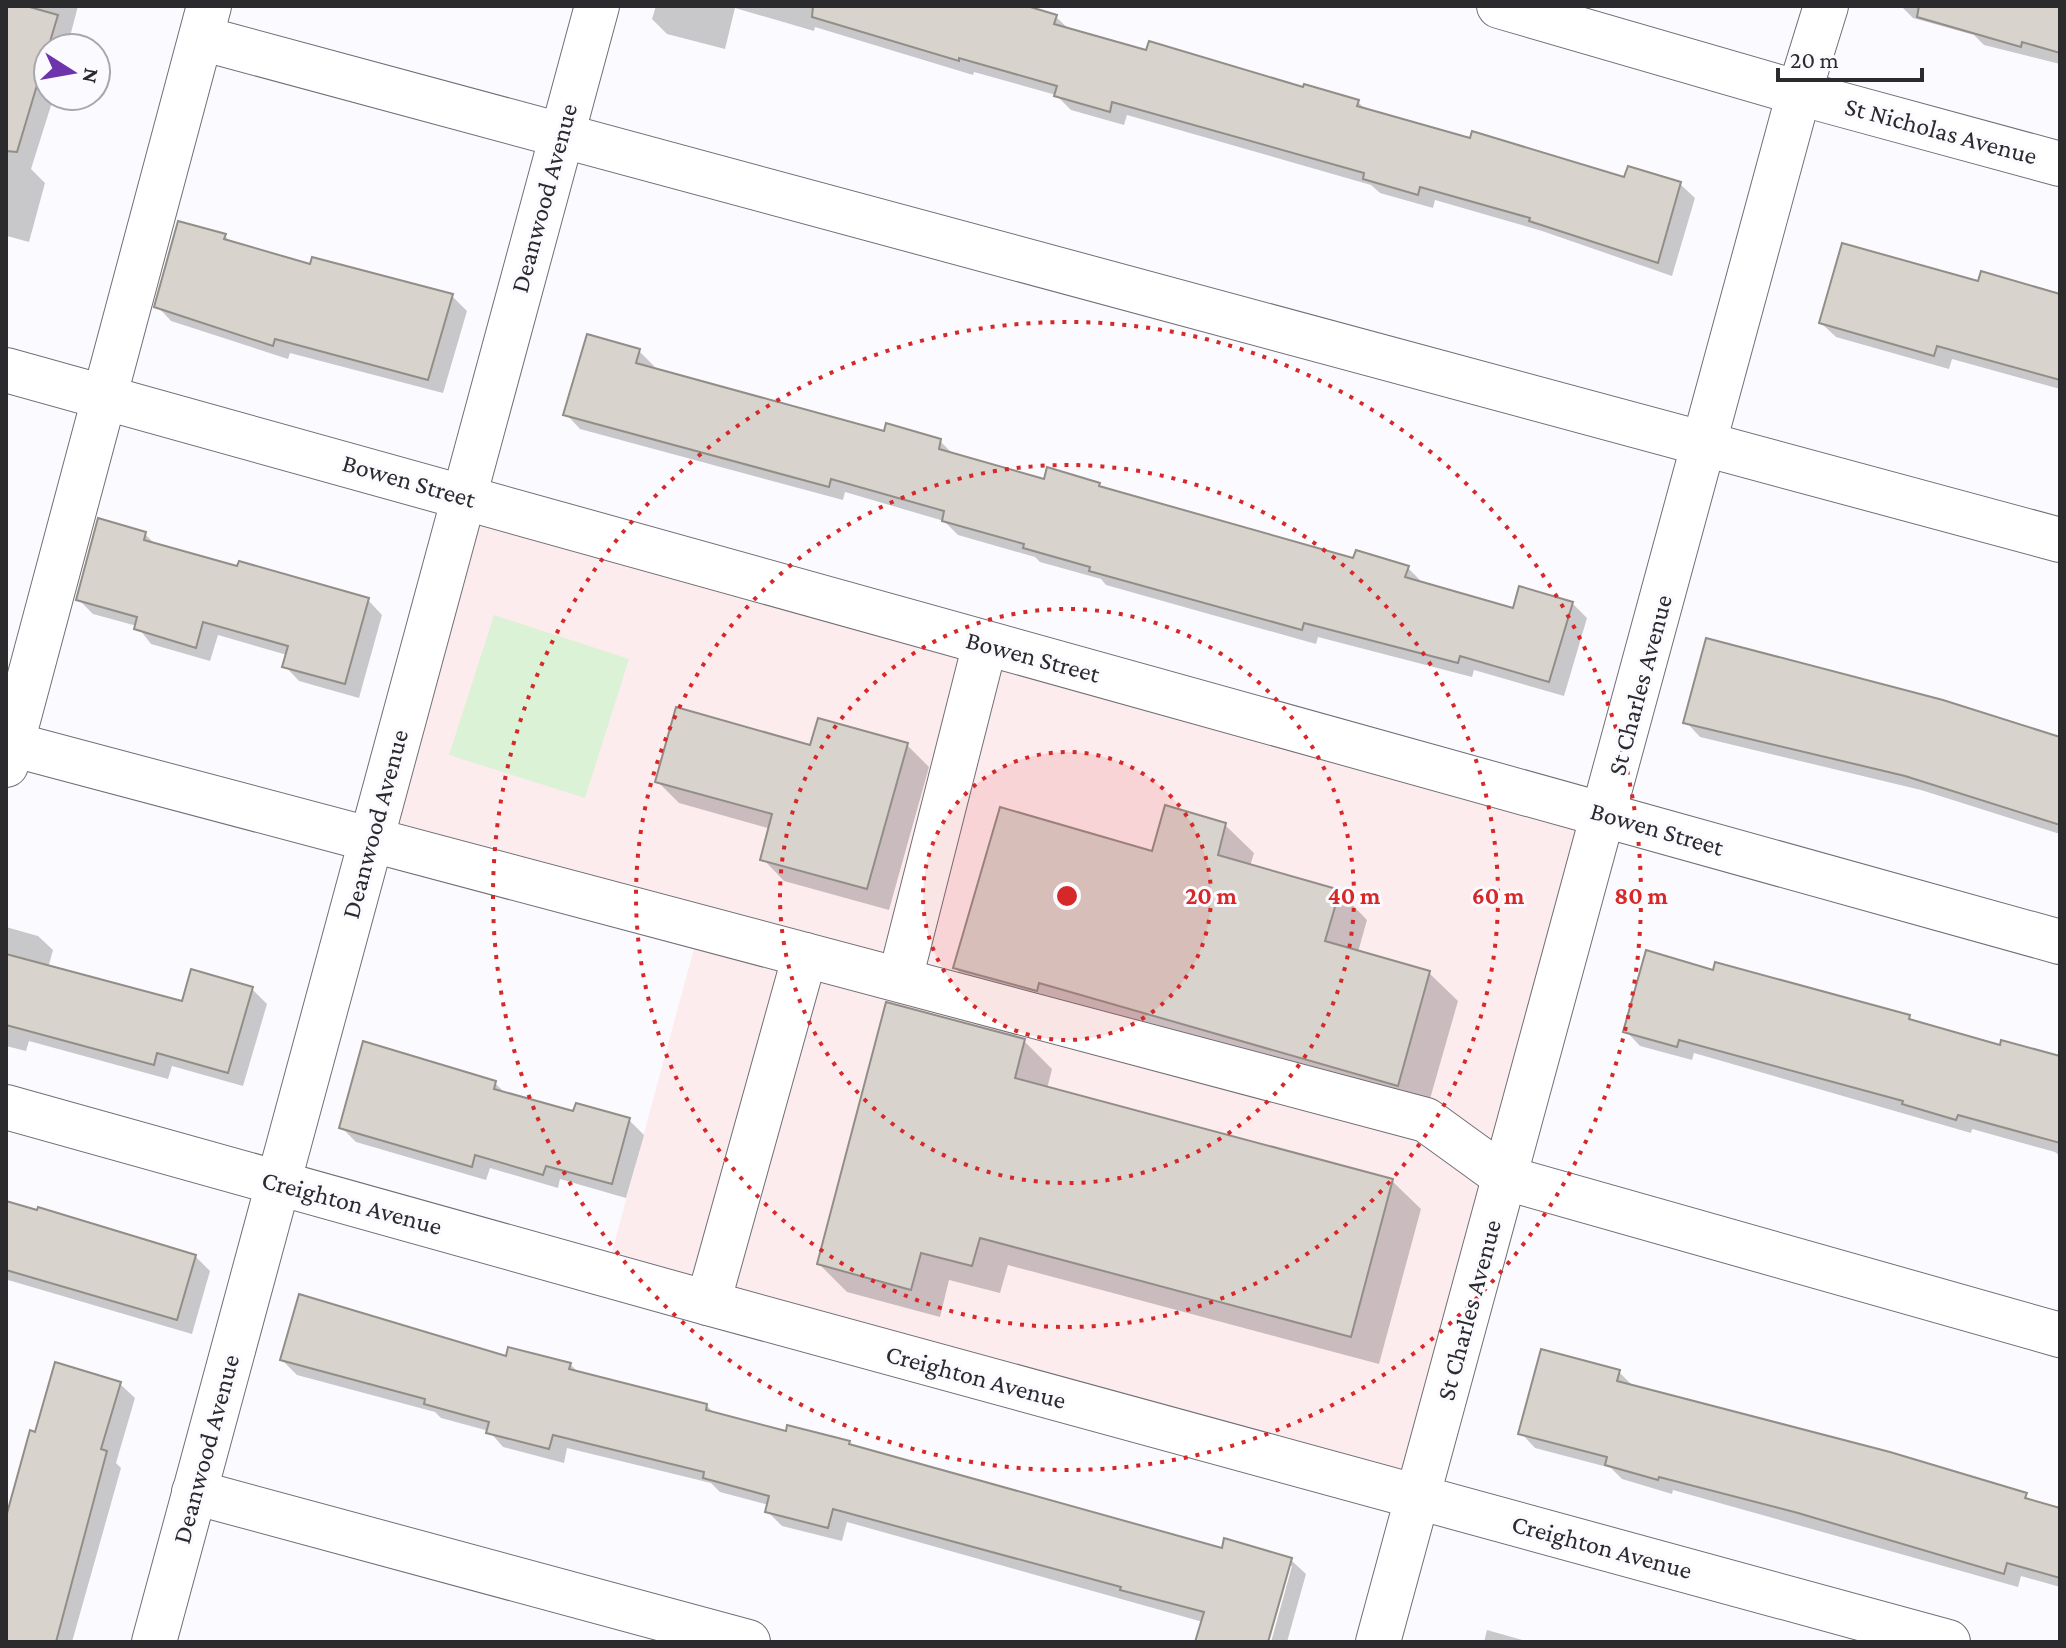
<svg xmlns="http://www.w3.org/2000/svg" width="2066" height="1648" viewBox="0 0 2066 1648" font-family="'Crimson Pro',serif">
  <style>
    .education { fill: #fdecee }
    .green { fill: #dbf2d6 }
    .shadow { fill: #0003 }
    .building { fill: #d8d3cc; stroke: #928e87; stroke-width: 2 }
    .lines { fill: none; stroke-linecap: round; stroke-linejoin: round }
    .minor-casing { stroke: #716f77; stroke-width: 46 }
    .minor { stroke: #fff; stroke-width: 44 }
    .ring { fill: none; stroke: #d62828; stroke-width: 4; stroke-dasharray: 4 8 }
    .labels { text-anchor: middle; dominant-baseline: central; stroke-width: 6; stroke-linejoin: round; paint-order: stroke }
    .street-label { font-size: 26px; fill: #2b2b2e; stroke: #fbfafe }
    .centre { fill: #d62828; stroke: #fbfafe; stroke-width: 4 }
    .ring-label { font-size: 24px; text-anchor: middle; font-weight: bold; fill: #d62828; stroke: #fbfafe; stroke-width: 6; stroke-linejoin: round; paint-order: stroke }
  </style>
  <rect width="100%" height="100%" fill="#fbfafe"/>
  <polygon class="education" points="465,496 1605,815 1418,1496 606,1274 700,926 372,837"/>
  <polygon class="green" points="494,615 629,659 585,798 449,755"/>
  <g class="shadow">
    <polygon points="6,6 78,6 67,48 48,48 48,96 54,96 31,169 45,183 29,242 7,236 6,241"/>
    <polygon points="656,6 1020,6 1056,17 1070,30 1147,52 1358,102 1367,111 1626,180 1680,184 1695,198 1672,276 1542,231 1435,200 1433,208 1380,193 1371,185 1127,115 1124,125 1071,110 1056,95 974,72 973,75 815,27 814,31 735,8 725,49 667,34 652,19"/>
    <polygon points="1901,6 2060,6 2060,64 1984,45 1974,35 1913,18"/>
    <polygon points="225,236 232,244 311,266 452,296 467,311 443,393 290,353 288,359 171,321 157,306"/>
    <polygon points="1982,273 2060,293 2060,389 1952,359 1949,369 1836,337 1821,323 1979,283"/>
    <polygon points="639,351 654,366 653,370 885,434 940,441 954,455 1045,481 1099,484 1104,490 1355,560 1408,568 1422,582 1514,610 1572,603 1587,618 1564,696 1474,670 1472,677 1318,637 1316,644 1106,585 1101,579 1040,562 1035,557 958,535 944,521 845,492 843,500 580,429 566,414"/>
    <polygon points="145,534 157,546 368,600 382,615 359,698 299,681 285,666 287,655 218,635 210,661 151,644 137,626 93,614 78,599"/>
    <polygon points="1686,722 2060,738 2060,834 1921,790 1700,737"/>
    <polygon points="907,745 929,767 889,910 784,881 763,859 771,829 679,803 657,781 812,747"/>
    <polygon points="1225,825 1254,853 1250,866 1339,891 1367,920 1358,952 1429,973 1458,1001 1426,1113 983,996 955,968 1153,853"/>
    <polygon points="6,927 38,936 53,950 48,968 183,1004 252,989 267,1004 243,1086 172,1066 168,1079 29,1041 26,1051 6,1046"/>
    <polygon points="1714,972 1856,1002 2060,1064 2060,1156 2055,1152 1972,1129 1971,1133 1694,1053 1692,1060 1640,1046 1626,1031"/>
    <polygon points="1024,1041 1052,1069 1047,1089 1392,1181 1421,1209 1379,1364 1008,1265 1000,1293 949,1280 940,1317 847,1292 819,1264"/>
    <polygon points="495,1083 507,1095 575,1114 577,1105 629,1120 644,1135 626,1198 560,1179 558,1188 490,1168 486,1180 356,1142 341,1127"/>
    <polygon points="6,1204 195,1256 210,1271 192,1334 8,1280 6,1283"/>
    <polygon points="507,1358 570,1364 580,1374 706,1405 715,1414 787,1433 848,1443 853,1448 1223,1550 1291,1560 1306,1574 1287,1642 1271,1642 1292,1566 1288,1566 1266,1642 1197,1642 1203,1622 847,1522 842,1541 782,1526 767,1511 769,1505 720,1492 711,1483 567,1448 564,1463 503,1447 489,1431 441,1418 435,1412 297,1375 282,1360"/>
    <polygon points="1619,1372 1634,1387 2025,1495 2033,1503 2060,1510 2060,1587 2021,1576 2018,1587 1673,1490 1672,1494 1622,1479 1611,1468 1535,1448 1521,1433"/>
    <polygon points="120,1384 135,1398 116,1463 121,1468 72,1642 6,1642 6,1525 36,1434"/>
    <polygon points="1487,1630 1530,1642 1484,1642"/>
  </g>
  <g class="building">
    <polygon points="6,6 26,6 58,15 17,152 6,151"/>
    <polygon points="813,6 1027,6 1057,15 1054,24 1146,50 1149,41 1303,87 1304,84 1359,100 1357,106 1470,138 1472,131 1624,177 1628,166 1681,182 1658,263 1529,221 1530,218 1420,187 1418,195 1363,179 1364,173 1112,102 1110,112 1054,96 1057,86 959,58 959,61 812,17"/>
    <polygon points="1919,6 2060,6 2060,53 2022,42 2021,47 1917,17"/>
    <polygon points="178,221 226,234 224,239 310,264 312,257 453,294 428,380 275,339 273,346 154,307"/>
    <polygon points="1842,243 1978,281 1981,271 2060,294 2060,380 1937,346 1934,356 1819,323"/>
    <polygon points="587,334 640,349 636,363 884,431 886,423 941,439 939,449 1044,479 1047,467 1100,483 1099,486 1353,558 1356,550 1409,566 1405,577 1513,608 1519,586 1573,602 1549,682 1460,656 1458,663 1304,623 1302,630 1089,571 1090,567 1023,548 1024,544 942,521 944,511 831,479 829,487 563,415"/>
    <polygon points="98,518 146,532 144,540 237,566 239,561 369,598 345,684 282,667 288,646 203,622 196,648 134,629 137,617 76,600"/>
    <polygon points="1706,638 1943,700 2060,737 2060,825 1905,776 1683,723"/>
    <polygon points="676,707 810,745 818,718 908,743 867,889 760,860 772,814 655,782"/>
    <polygon points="1165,805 1226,823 1218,855 1340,890 1325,941 1430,971 1398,1086 1039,983 1037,991 953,968 1000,807 1152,851"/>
    <polygon points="1646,950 1713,970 1715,962 1910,1015 1909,1019 2000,1045 2001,1040 2060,1056 2060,1143 1958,1115 1956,1120 1902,1104 1903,1101 1679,1040 1677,1047 1623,1032"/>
    <polygon points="6,954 182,1001 191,969 253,987 228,1073 157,1053 154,1065 6,1025"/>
    <polygon points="886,1002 1025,1039 1015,1078 1393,1179 1351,1337 980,1238 972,1266 921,1253 911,1290 817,1264"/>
    <polygon points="363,1041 496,1081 494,1089 573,1111 576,1103 630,1118 612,1184 546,1166 543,1175 475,1155 472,1167 339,1128"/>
    <polygon points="6,1201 37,1210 38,1207 196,1255 177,1320 6,1270"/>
    <polygon points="299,1294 506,1356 508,1347 571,1363 569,1369 707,1404 706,1410 786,1431 787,1425 850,1441 849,1444 1222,1548 1224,1538 1292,1558 1268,1642 1195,1642 1204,1612 1120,1590 1121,1587 833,1509 828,1528 765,1512 769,1496 703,1478 704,1472 553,1435 549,1449 486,1433 489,1422 424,1404 425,1399 280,1360"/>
    <polygon points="1541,1349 1620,1370 1617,1381 1890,1452 2027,1493 2025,1498 2060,1508 2060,1578 2007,1563 2004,1574 1798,1513 1659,1477 1658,1480 1605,1465 1607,1457 1518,1434"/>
    <polygon points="55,1362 121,1382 101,1449 107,1451 56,1642 6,1642 6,1517 30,1430 35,1432"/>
  </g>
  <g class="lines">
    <g class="minor-casing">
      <g id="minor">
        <polyline points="1499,6 1799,93 2060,164"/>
        <polyline points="201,38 2060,540"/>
        <polyline points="6,370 2060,942"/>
        <polyline points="11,744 1426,1120 1506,1178 2060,1335"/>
        <polyline points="6,765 209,6"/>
        <polyline points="900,979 985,644"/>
        <polyline points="6,1107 708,1303 1948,1642"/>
        <polyline points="708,1303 805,955"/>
        <polyline points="194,1492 748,1642"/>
        <polyline points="154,1642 597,6"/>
        <polyline points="1378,1642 1799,93 1826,6"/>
      </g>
    </g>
    <use href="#minor" class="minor"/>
  </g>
  <circle cx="1067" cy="896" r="144" fill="#d62828" fill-opacity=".12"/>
  <g class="ring">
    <circle cx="1067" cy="896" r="144"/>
    <circle cx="1067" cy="896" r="287"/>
    <circle cx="1067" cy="896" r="431"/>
    <circle cx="1067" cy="896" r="574"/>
  </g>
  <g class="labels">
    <g class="street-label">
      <text transform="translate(1941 131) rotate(15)">St Nicholas Avenue</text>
      <text transform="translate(544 198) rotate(-75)">Deanwood Avenue</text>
      <text transform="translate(409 481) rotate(16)">Bowen Street</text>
      <text transform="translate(1033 657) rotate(15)">Bowen Street</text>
      <text transform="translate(1640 685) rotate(-75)">St Charles Avenue</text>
      <text transform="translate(375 824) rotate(-75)">Deanwood Avenue</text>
      <text transform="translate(1657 829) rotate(16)">Bowen Street</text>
      <text transform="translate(352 1203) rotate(15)">Creighton Avenue</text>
      <text transform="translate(1469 1310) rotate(-75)">St Charles Avenue</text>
      <text transform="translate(976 1377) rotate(15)">Creighton Avenue</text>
      <text transform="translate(206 1449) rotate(-75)">Deanwood Avenue</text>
      <text transform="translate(1602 1547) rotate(15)">Creighton Avenue</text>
    </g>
  </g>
  <circle cx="1067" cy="896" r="12" class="centre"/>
  <g class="ring-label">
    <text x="1211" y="904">20 m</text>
    <text x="1354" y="904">40 m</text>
    <text x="1498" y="904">60 m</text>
    <text x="1641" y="904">80 m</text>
  </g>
  <rect width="2066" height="1648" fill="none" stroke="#2b2b2e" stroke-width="16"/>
  <g transform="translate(72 72) rotate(101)"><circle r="38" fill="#fbfafe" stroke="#a8a7ab" stroke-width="2"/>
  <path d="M0-6L14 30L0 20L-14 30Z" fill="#6d34ab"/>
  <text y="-12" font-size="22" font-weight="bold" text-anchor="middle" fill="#2b2b2e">N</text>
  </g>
  <path d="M1778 68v12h144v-12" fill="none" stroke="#2b2b2e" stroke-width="4"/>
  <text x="1790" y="68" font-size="24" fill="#2b2b2e" stroke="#fbfafe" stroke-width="6" paint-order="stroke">20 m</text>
</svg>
